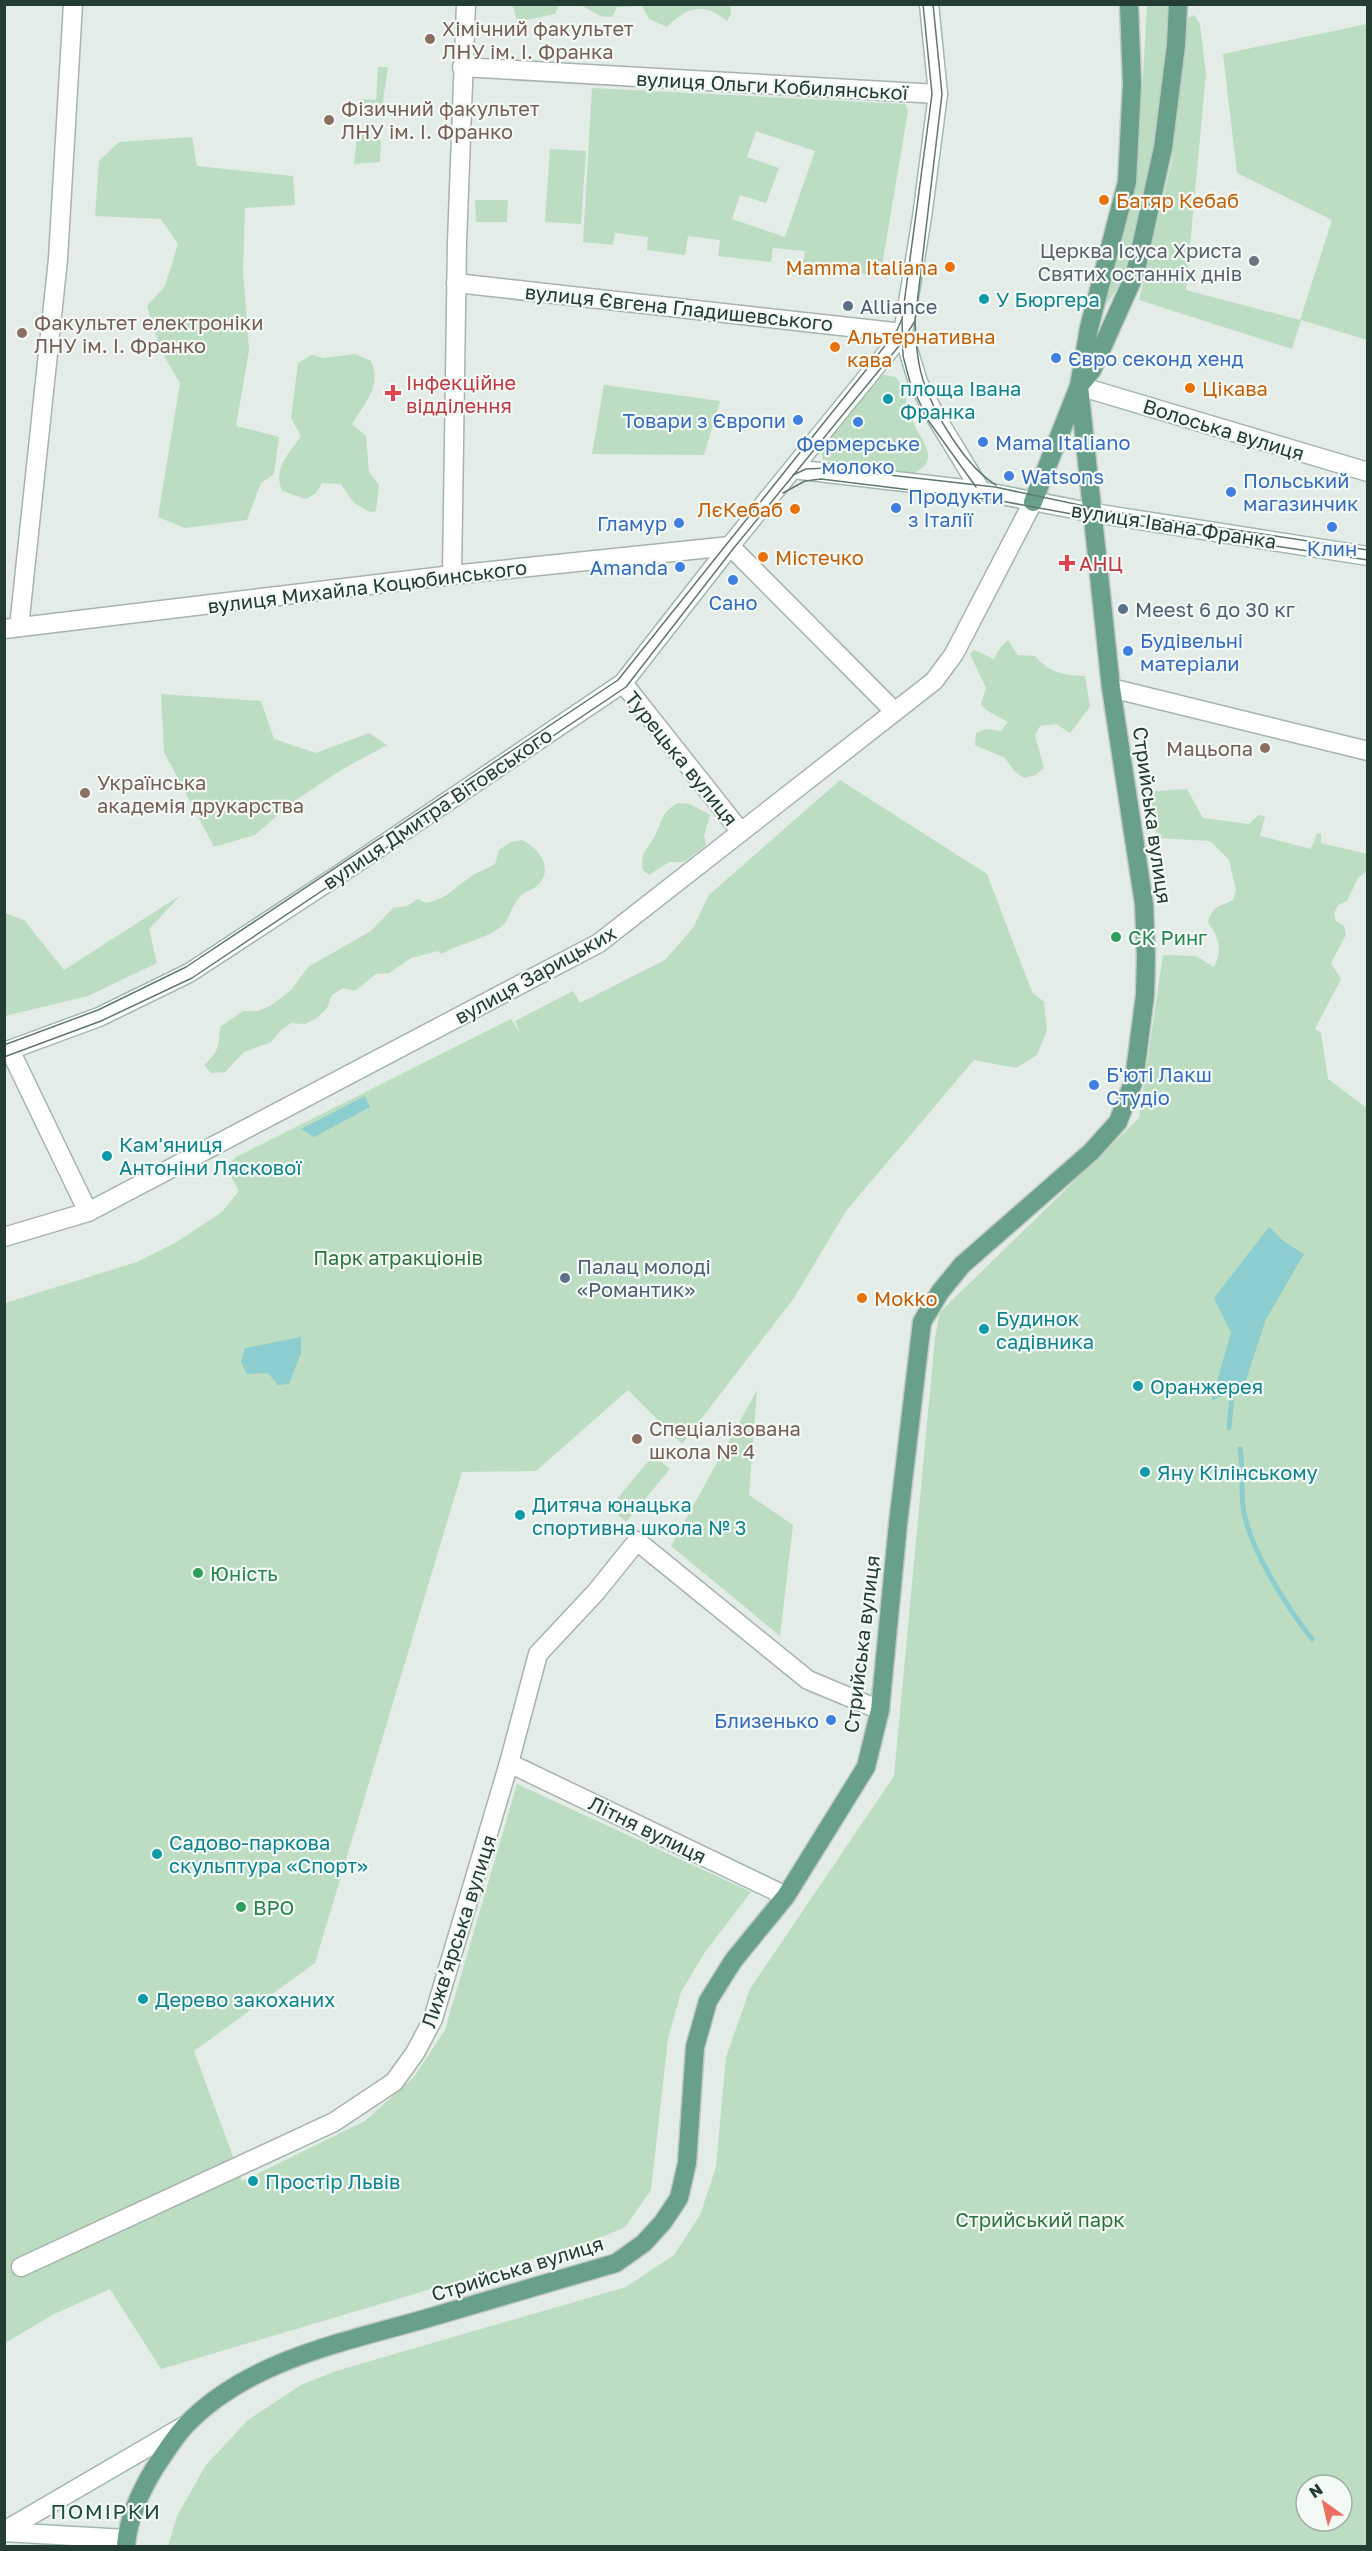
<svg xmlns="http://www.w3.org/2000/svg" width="1372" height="2551" viewBox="0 0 1372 2551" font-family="'Golos Text',sans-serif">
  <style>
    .green { fill: #bcddc1; fill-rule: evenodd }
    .water { fill: #8ccecf }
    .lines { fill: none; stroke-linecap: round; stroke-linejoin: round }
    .stream { stroke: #8ccecf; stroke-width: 5 }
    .minor-casing { stroke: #a6b4ad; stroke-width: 21 }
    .secondary-casing { stroke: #a1b8ad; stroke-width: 21 }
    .primary-casing { stroke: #c1c9c6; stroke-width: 21 }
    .minor { stroke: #fff; stroke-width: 18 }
    .secondary { stroke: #fff; stroke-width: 18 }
    .primary { stroke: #69a08a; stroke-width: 18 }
    .tram { stroke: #5e786d; stroke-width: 1.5 }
    .education-dot { fill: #8d6e63; stroke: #f3f9f5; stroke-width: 2 }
    .food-dot { fill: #e8710a; stroke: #f3f9f5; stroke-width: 2 }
    .worship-dot { fill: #6b7280; stroke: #f3f9f5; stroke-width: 2 }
    .culture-dot { fill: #0f9aa8; stroke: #f3f9f5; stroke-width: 2 }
    .service-dot { fill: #5c6f8a; stroke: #f3f9f5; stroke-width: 2 }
    .shop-dot { fill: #3f7fe0; stroke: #f3f9f5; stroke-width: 2 }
    .health-dot { fill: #e0444e; stroke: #f3f9f5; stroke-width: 2 }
    .leisure-dot { fill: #2e9e5b; stroke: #f3f9f5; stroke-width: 2 }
    .labels { text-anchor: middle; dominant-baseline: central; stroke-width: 4.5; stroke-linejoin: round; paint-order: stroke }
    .education-label { font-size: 20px; fill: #785e54; stroke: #f3f9f5; text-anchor: start }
    .street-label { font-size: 20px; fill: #233d32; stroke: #f3f9f5 }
    .food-label { font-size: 20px; fill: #c56008; stroke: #f3f9f5; text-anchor: start }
    .worship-label { font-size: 20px; fill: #5b616d; stroke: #f3f9f5; text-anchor: end }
    .culture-label { font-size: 20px; fill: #0d838f; stroke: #f3f9f5; text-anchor: start }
    .service-label { font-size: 20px; fill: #4e5e75; stroke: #f3f9f5; text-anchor: start }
    .shop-label { font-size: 20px; fill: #366cbe; stroke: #f3f9f5; text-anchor: start }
    .health-label { font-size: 20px; fill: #be3a42; stroke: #f3f9f5; text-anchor: start }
    .leisure-label { font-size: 20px; fill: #27864d; stroke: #f3f9f5; text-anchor: start }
    .park-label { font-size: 20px; fill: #2e733f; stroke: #f3f9f5 }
    .neighbourhood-label { font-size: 21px; letter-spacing: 1.5px; fill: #1f4e3d; stroke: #f3f9f5 }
  </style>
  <rect width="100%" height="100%" fill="#e3ece7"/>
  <g class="green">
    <polygon points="513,5 513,4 559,5 555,14 517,22"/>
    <path d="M581 5H730L731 14 727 21C704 2 687 6 667 27L649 19 642 6 617 7 612 17 600 16Z"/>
    <polygon points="1147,5 1170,5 1170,26 1158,135 1122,281 1102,311 1117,260 1138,164"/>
    <polygon points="1194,15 1200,24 1206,73 1186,290 1300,320 1332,220 1237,173 1223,54 1367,24 1367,340 1301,320 1292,349 1139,300 1172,160 1186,19"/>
    <polygon points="378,67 388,67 382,108 359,109 361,99 376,100"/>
    <path d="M592 88 905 104 908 111 881 272H876L875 275 803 267 805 251 773 248 771 262 718 256 720 240 688 236 685 255 647 250 648 237 615 233 613 245 583 242ZM756 131 815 151 785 237 732 219 740 195 766 203 779 168 747 157Z"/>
    <polygon points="358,128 381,141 380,162 354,164"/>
    <polygon points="192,137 197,166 293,176 295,205 245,208 243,272 249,350 236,426 279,437 274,474 261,483 247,520 185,528 158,517 180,383 161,351 147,306 165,286 178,244 161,219 95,216 99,161 119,142"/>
    <polygon points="550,149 586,151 581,224 545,222"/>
    <polygon points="475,200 508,200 507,222 476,222"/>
    <path d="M355 354 371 361C382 386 365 403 352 424L366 436 369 472 379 485 376 511 370 512 354 503 341 484 322 483 316 493 306 499 282 491C273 468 288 455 301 436L291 418 298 363 312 355 323 358Z"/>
    <path d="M884 375 896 377C906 391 907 410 915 426 919 435 928 446 928 456 928 467 917 472 909 475L823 460 821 451 823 444 876 379Z"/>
    <polygon points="604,385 720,401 704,455 592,454"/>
    <path d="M1008 640 1018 655 1035 656C1048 672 1065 676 1085 676L1090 707 1070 733 1056 724 1040 726 1035 735 1044 768 1035 775 1024 778 1014 771 1005 758 975 745 976 733 986 729 1001 731 1008 722 986 710 981 704 986 688 970 654 974 650 994 659 1000 648Z"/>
    <polygon points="161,694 261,701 274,739 316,753 369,733 387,745 341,770 293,802 255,835 214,847 164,752"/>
    <polygon points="840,780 987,874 1032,992 1044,1002 1047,1030 1037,1055 1016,1068 974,1060 846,1211 794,1298 682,1444 628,1390 536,1471 462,1472 315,1963 194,2051 242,2181 365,2121 414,2077 445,2030 517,1784 751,1892 705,1952 681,1992 668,2039 651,2190 625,2227 593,2241 161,2369 110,2289 54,2314 5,2343 5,1303 137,1262 175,1243 222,1212 239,1191 229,1173 229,1164 236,1157 511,1019 521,1035 515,1021 573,991 580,1003 665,960 693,928 709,895"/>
    <path d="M1187 789 1203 818 1249 824 1258 815 1265 816 1260 836 1311 849 1317 833 1321 834V843L1367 854V871L1358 878 1347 901 1338 905 1334 913 1336 921 1344 926 1346 935 1331 963 1341 979 1315 1029 1321 1033 1328 1079 1368 1109 1367 2546H168L177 2516 206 2465 248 2420 301 2385 336 2371 626 2287 674 2255 700 2215 716 2167 726 2057 750 1989 894 1776 935 1338 940 1312 1139 1118 1163 955 1196 956 1214 967C1223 949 1219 938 1208 922 1214 904 1218 908 1233 900L1236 890 1229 860 1210 841 1158 838 1146 792ZM1306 2485H1342V2521H1306Z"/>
    <path d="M677 803 690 804 710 815 704 836 706 845 684 862H669L649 875 643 870C640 854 646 851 653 839 664 822 657 817 677 803Z"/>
    <path d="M522 840C538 848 554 867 539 884 533 891 524 890 517 900 511 908 508 922 501 927 482 941 461 942 442 954L438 951 411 958 389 973 376 974 355 991 343 988 332 995 327 1008 317 1018 305 1024 291 1023 280 1031 271 1042 244 1052 225 1072 211 1073 204 1065C219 1051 219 1047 220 1027L243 1011H257L270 1006 281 998 292 989 308 967 371 931 393 908 407 906 418 899 426 903C449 898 451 890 469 878 476 872 487 869 495 864L499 850 511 842Z"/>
    <polygon points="181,895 149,929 157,963 88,996 5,1016 5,913 24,920 64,970"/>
    <polygon points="757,1390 749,1495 793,1525 780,1636 671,1546"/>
    <polygon points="653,1455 670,1469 626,1522 610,1508"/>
  </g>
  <g class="water">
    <polygon points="365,1096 370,1107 314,1137 301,1129"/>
    <polygon points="1269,1227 1286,1243 1304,1254 1266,1319 1244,1386 1211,1401 1231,1333 1214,1298"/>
    <polygon points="301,1337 301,1353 289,1384 278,1385 268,1373 247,1374 241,1362 245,1348"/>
  </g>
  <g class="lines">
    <g class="stream">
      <polyline points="1229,1428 1233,1385"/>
      <path d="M1240 1449C1244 1471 1240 1492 1244 1513 1252 1553 1287 1607 1312 1639"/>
    </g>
    <g class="minor-casing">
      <g id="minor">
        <polyline points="462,67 938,94"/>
        <polyline points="456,283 903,333"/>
        <polyline points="452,575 457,242 466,4"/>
        <polyline points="19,627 58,259 73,4"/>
        <polyline points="4,629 452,575 730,546 894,711"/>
        <polyline points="623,683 741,832"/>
        <polyline points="1111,688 1368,751"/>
        <polyline points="10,1050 88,1212"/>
        <polyline points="4,1237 88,1212 599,943 934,681 954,654 1033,502"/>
        <polyline points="509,1763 786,1896"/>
        <polyline points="21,2267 334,2122 394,2082 415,2053 433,2019 509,1763 538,1654 596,1592 637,1541 808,1680 880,1710"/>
      </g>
    </g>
    <g class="secondary-casing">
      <g id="secondary">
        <polyline points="903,333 918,382 936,417 981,491"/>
        <polyline points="1079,386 1368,472"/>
        <polyline points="793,469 981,491 1094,513 1368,556"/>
        <polyline points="4,1052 99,1017 189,973 337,876 623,683 730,546 903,333 922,217 938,94 929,4"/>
        <polyline points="4,2531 184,2426"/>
        <polyline points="4,2532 126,2539"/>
      </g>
    </g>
    <g class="primary-casing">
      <g id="primary">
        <polyline points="1033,502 1079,386 1092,370 1135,274 1163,148 1176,45 1178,4"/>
        <path d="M126 2546C128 2518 141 2490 156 2466 165 2453 174 2438 185 2426 247 2360 345 2342 428 2318 491 2300 553 2281 616 2263L644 2243 663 2222 679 2198 687 2163 695 2047 708 2001 733 1961 786 1896 866 1767 880 1710 898 1524 922 1322 940 1292 962 1265 1091 1152 1118 1122 1134 1080 1145 995 1146 957 1144 904 1111 688 1079 386 1089 328 1127 182 1132 84 1129 4"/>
      </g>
    </g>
    <use href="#minor" class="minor"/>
    <use href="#secondary" class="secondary"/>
    <use href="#primary" class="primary"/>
    <g class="tram">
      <polyline points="923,4 932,94 902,319 903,356 910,382 928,420 976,487"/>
      <path d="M933 4 942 94 915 321C916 341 917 361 923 380 934 414 966 467 996 485"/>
      <polyline points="793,475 806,469 827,468 995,487 1108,511 1368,550"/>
      <polyline points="783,493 805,481 821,479 1001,501 1110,521 1368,560"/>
      <polyline points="4,1045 98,1010 186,967 618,680 866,370 897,330 902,319"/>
      <polyline points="4,1057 101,1021 192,978 626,687 733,549 899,346 915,321"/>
    </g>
  </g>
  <g class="education-dot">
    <circle cx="430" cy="39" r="6"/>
    <circle cx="329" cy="120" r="6"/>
    <circle cx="22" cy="333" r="6"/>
    <circle cx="1265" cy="748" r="6"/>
    <circle cx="85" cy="793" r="6"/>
    <circle cx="637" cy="1439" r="6"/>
  </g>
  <g class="food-dot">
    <circle cx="1104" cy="200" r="6"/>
    <circle cx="950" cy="267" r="6"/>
    <circle cx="835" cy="347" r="6"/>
    <circle cx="1190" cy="388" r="6"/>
    <circle cx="795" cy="509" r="6"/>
    <circle cx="763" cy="557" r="6"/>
    <circle cx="862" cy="1298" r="6"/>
  </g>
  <circle class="worship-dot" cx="1254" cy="261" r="6"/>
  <g class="culture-dot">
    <circle cx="984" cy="299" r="6"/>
    <circle cx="888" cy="399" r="6"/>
    <circle cx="107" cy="1156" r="6"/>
    <circle cx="984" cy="1329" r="6"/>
    <circle cx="1138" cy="1386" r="6"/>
    <circle cx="1145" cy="1472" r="6"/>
    <circle cx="520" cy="1515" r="6"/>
    <circle cx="157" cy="1854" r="6"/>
    <circle cx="143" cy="1999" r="6"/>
    <circle cx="253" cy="2181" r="6"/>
  </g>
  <g class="service-dot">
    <circle cx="848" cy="306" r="6"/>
    <circle cx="1123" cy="609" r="6"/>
    <circle cx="565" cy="1278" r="6"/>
  </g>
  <g class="shop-dot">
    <circle cx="1056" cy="358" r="6"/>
    <circle cx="798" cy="420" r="6"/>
    <circle cx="858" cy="422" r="6"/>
    <circle cx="983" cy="442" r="6"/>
    <circle cx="1009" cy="476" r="6"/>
    <circle cx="1231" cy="492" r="6"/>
    <circle cx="896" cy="508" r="6"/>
    <circle cx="679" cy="523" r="6"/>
    <circle cx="1332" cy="527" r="6"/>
    <circle cx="680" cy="567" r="6"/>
    <circle cx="733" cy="580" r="6"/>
    <circle cx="1128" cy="651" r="6"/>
    <circle cx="1094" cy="1085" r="6"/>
    <circle cx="831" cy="1720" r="6"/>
  </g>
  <g class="health-dot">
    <path d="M390 384h6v6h6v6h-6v6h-6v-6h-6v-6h6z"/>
    <path d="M1064 554h6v6h6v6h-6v6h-6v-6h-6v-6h6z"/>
  </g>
  <g class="leisure-dot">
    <circle cx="1116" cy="937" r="6"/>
    <circle cx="198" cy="1573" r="6"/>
    <circle cx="241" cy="1907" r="6"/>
  </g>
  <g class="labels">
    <g class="education-label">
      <text x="442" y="28">Хімічний факультет<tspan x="442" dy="23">ЛНУ ім. І. Франка</tspan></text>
      <text x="341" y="108">Фізичний факультет<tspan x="341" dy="23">ЛНУ ім. І. Франко</tspan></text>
      <text x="34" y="322">Факультет електроніки<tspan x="34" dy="23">ЛНУ ім. І. Франко</tspan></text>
      <text x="1253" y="748" text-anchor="end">Мацьопа</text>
      <text x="97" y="782">Українська<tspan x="97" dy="23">академія друкарства</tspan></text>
      <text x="649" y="1428">Спеціалізована<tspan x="649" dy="23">школа № 4</tspan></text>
    </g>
    <g class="street-label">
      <text transform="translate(772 85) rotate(3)">вулиця Ольги Кобилянської</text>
      <text transform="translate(679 307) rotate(6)">вулиця Євгена Гладишевського</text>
      <text transform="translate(1224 429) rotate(17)">Волоська вулиця</text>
      <text transform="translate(1174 525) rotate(9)">вулиця Івана Франка</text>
      <text transform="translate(367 586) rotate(-7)">вулиця Михайла Коцюбинського</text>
      <text transform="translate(682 758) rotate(51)">Турецька вулиця</text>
      <text transform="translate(437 808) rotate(-34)">вулиця Дмитра Вітовського</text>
      <text transform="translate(1153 815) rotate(82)">Стрийська вулиця</text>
      <text transform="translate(535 974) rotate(-29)">вулиця Зарицьких</text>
      <text transform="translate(861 1644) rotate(-83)">Стрийська вулиця</text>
      <text transform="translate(648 1829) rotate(26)">Літня вулиця</text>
      <text transform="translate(458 1931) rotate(-72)">Лижвʼярська вулиця</text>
      <text transform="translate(517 2268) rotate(-17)">Стрийська вулиця</text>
    </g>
    <g class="food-label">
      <text x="1116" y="200">Батяр Кебаб</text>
      <text x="938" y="267" text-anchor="end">Mamma Italiana</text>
      <text x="847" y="336">Альтернативна<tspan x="847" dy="23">кава</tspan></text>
      <text x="1202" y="388">Цікава</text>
      <text x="783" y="509" text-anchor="end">ЛєКебаб</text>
      <text x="775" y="557">Мiстечко</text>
      <text x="874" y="1298">Mokko</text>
    </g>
    <g class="worship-label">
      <text x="1242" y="250">Церква Ісуса Христа<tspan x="1242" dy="23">Святих останніх днів</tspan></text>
    </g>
    <g class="culture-label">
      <text x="996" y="299">У Бюргера</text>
      <text x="900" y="388">площа Івана<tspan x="900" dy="23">Франка</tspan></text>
      <text x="119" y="1144">Кам'яниця<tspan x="119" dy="23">Антоніни Ляскової</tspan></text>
      <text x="996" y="1318">Будинок<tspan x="996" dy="23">садівника</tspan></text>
      <text x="1150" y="1386">Оранжерея</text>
      <text x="1157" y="1472">Яну Кілінському</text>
      <text x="532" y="1504">Дитяча юнацька<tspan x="532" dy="23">спортивна школа № 3</tspan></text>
      <text x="169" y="1842">Садово-паркова<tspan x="169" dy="23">скульптура «Спорт»</tspan></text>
      <text x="155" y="1999">Дерево закоханих</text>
      <text x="265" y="2181">Простір Львів</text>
    </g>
    <g class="service-label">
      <text x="860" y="306">Alliance</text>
      <text x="1135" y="609">Meest 6 до 30 кг</text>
      <text x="577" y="1266">Палац молоді<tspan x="577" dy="23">«Романтик»</tspan></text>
    </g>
    <g class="shop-label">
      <text x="1068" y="358">Євро секонд хенд</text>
      <text x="786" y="420" text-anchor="end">Товари з Європи</text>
      <text x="995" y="442">Mama Italiano</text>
      <text x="858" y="443" text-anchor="middle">Фермерське<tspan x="858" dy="23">молоко</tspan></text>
      <text x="1021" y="476">Watsons</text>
      <text x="1243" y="480">Польський<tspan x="1243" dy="23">магазинчик</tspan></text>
      <text x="908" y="496">Продукти<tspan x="908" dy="23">з Італії</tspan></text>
      <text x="667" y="523" text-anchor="end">Гламур</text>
      <text x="1332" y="548" text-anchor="middle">Клин</text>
      <text x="668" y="567" text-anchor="end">Amanda</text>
      <text x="733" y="602" text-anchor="middle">Сано</text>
      <text x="1140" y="640">Будівельні<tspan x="1140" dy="23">матеріали</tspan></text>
      <text x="1106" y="1074">Б'юті Лакш<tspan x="1106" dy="23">Студіо</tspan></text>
      <text x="819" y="1720" text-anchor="end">Близенько</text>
    </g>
    <g class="health-label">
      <text x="406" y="382">Інфекційне<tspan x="406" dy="23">відділення</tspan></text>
      <text x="1079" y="563">АНЦ</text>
    </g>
    <g class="leisure-label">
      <text x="1128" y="937">СК Ринг</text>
      <text x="210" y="1573">Юність</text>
      <text x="253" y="1907">ВРО</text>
    </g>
    <g class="park-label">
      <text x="398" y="1257">Парк атракціонів</text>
      <text x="1040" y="2219">Стрийський парк</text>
    </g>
    <g class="neighbourhood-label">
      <text x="106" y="2511">ПОМІРКИ</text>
    </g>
  </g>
  <rect width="1372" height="2551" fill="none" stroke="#233d32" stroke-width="12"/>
  <g transform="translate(1324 2503) rotate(326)"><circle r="28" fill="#f3f9f5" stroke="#a0aea7" stroke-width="1.5"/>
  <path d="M0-4.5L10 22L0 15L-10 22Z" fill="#ed6f5f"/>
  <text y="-9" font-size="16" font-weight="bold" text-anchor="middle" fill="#233d32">N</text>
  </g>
</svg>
